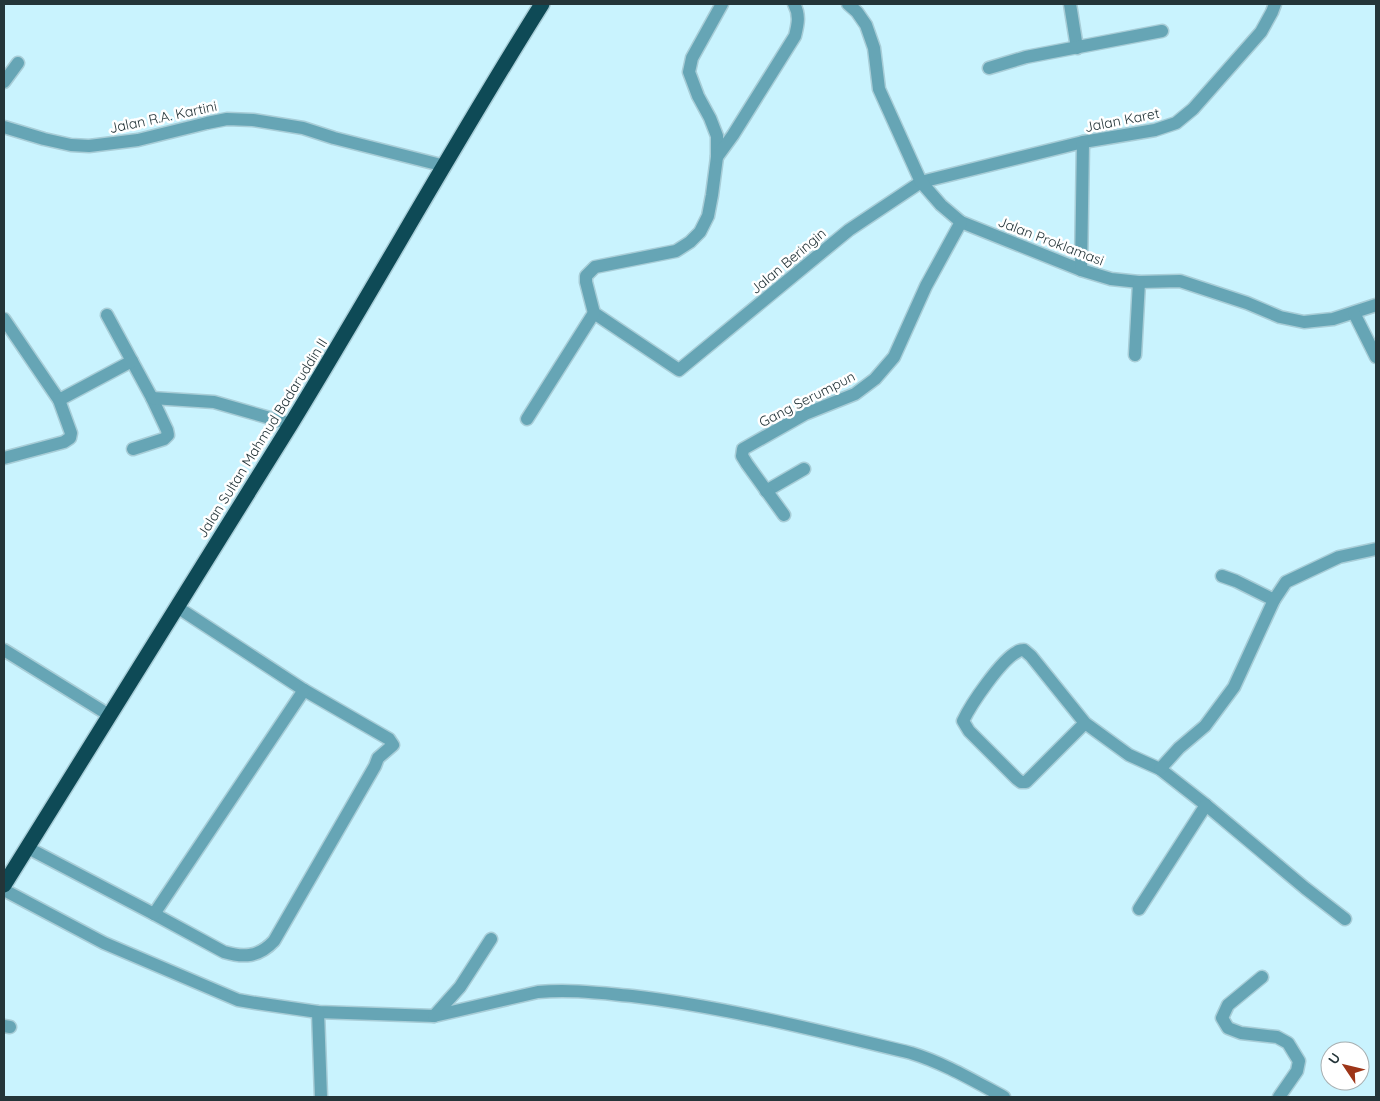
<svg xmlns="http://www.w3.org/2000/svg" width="1380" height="1101" viewBox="0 0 1380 1101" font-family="Quicksand,sans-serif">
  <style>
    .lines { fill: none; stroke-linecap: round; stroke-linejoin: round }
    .minor-casing { stroke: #a8cdd7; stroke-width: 15 }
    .highway-casing { stroke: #a8cdd7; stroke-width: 18 }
    .minor { stroke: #66a5b5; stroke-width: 12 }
    .highway { stroke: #0e4a56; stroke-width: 15 }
    .labels { text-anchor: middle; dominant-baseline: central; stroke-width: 5; stroke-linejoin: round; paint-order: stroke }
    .street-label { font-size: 14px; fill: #243539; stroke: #fff }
  </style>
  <rect width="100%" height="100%" fill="#c9f3fe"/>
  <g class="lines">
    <g class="minor-casing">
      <g id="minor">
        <polyline points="722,4 692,58 689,72 698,96 710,118 717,136 717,157 712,195 708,216 700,232 690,242 676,251 595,267 586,276 586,282 594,313 679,370 849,230 921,182 1083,142 1155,130 1176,123 1193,109 1261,32 1272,12 1275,4"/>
        <polyline points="848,4 857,12 866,25 874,48 879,89 921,182 941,205 961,222 1081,270 1111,279 1139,282 1180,281 1247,303 1280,317 1304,322 1333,319 1376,305"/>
        <polyline points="1070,4 1077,48"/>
        <polyline points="989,68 1026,57 1162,31"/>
        <polyline points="4,82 18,63"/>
        <polyline points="4,127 44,139 71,145 89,146 138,140 207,123 227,119 253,120 303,128 334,138 445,166"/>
        <path d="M717 157 733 135 795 36C798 24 800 15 794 4"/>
        <polyline points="1081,270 1083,142"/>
        <polyline points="1354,313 1376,357"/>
        <polyline points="107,315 152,398 167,430 168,435 164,439 133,449"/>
        <polyline points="4,319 59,400 71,433 70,438 64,442 4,458"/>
        <polyline points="1135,355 1139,282"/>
        <polyline points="152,398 214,402 291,424"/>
        <polyline points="59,400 132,361"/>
        <polyline points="527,419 594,313"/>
        <polyline points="766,491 804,469"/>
        <polyline points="784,515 747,464 742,456 743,449 805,414 855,394 875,379 894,357 926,286 961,222"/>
        <polyline points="1222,576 1236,581 1274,600"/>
        <polyline points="4,650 109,715"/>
        <path d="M1085 723 1026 782H1021L1017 779 969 731 963 721C971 704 1001 660 1017 652 1019 650 1022 650 1024 650L1031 656 1085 723 1129 755 1160 769 1206 805 1305 888 1345 919"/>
        <polyline points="1160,769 1179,748 1205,726 1234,687 1274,600 1286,582 1339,557 1376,549"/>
        <path d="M28 848 154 914 224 952C244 958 259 957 274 941L375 766 378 758 393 745 389 739 304 690 177 607"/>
        <path d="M4 890 104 943 238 1000 256 1003 318 1012 434 1016 538 992C570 989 600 993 632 996 726 1007 819 1031 911 1053 944 1063 974 1081 1004 1097"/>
        <polyline points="1139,909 1206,805"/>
        <polyline points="154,914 304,690"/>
        <polyline points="1262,977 1228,1005 1222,1018 1228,1028 1241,1033 1277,1037 1288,1043 1299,1061 1297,1071 1279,1097"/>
        <polyline points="318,1012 321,1097"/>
        <polyline points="434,1016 460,987 491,939"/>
        <polyline points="4,1026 10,1027"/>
      </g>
    </g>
    <g class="highway-casing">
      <path id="highway" d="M4 885 291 424C376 285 455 142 542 4"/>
    </g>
    <use href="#minor" class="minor"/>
    <use href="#highway" class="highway"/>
  </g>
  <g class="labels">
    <g class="street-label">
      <text transform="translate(163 117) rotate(-12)">Jalan R.A. Kartini</text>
      <text transform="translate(1122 120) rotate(-11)">Jalan Karet</text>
      <text transform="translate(1051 241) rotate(21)">Jalan Proklamasi</text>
      <text transform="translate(788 261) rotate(-40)">Jalan Beringin</text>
      <text transform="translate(807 399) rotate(-27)">Gang Serumpun</text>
      <text transform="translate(262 438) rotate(-58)">Jalan Sultan Mahmud Badaruddin II</text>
    </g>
  </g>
  <rect width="1380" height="1101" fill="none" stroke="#243539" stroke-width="10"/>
  <g transform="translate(1345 1066) rotate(305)"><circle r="24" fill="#ffffff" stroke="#a7aeb0"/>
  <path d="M0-4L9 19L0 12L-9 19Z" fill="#9d3518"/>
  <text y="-8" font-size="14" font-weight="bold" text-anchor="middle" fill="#243539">U</text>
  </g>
</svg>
